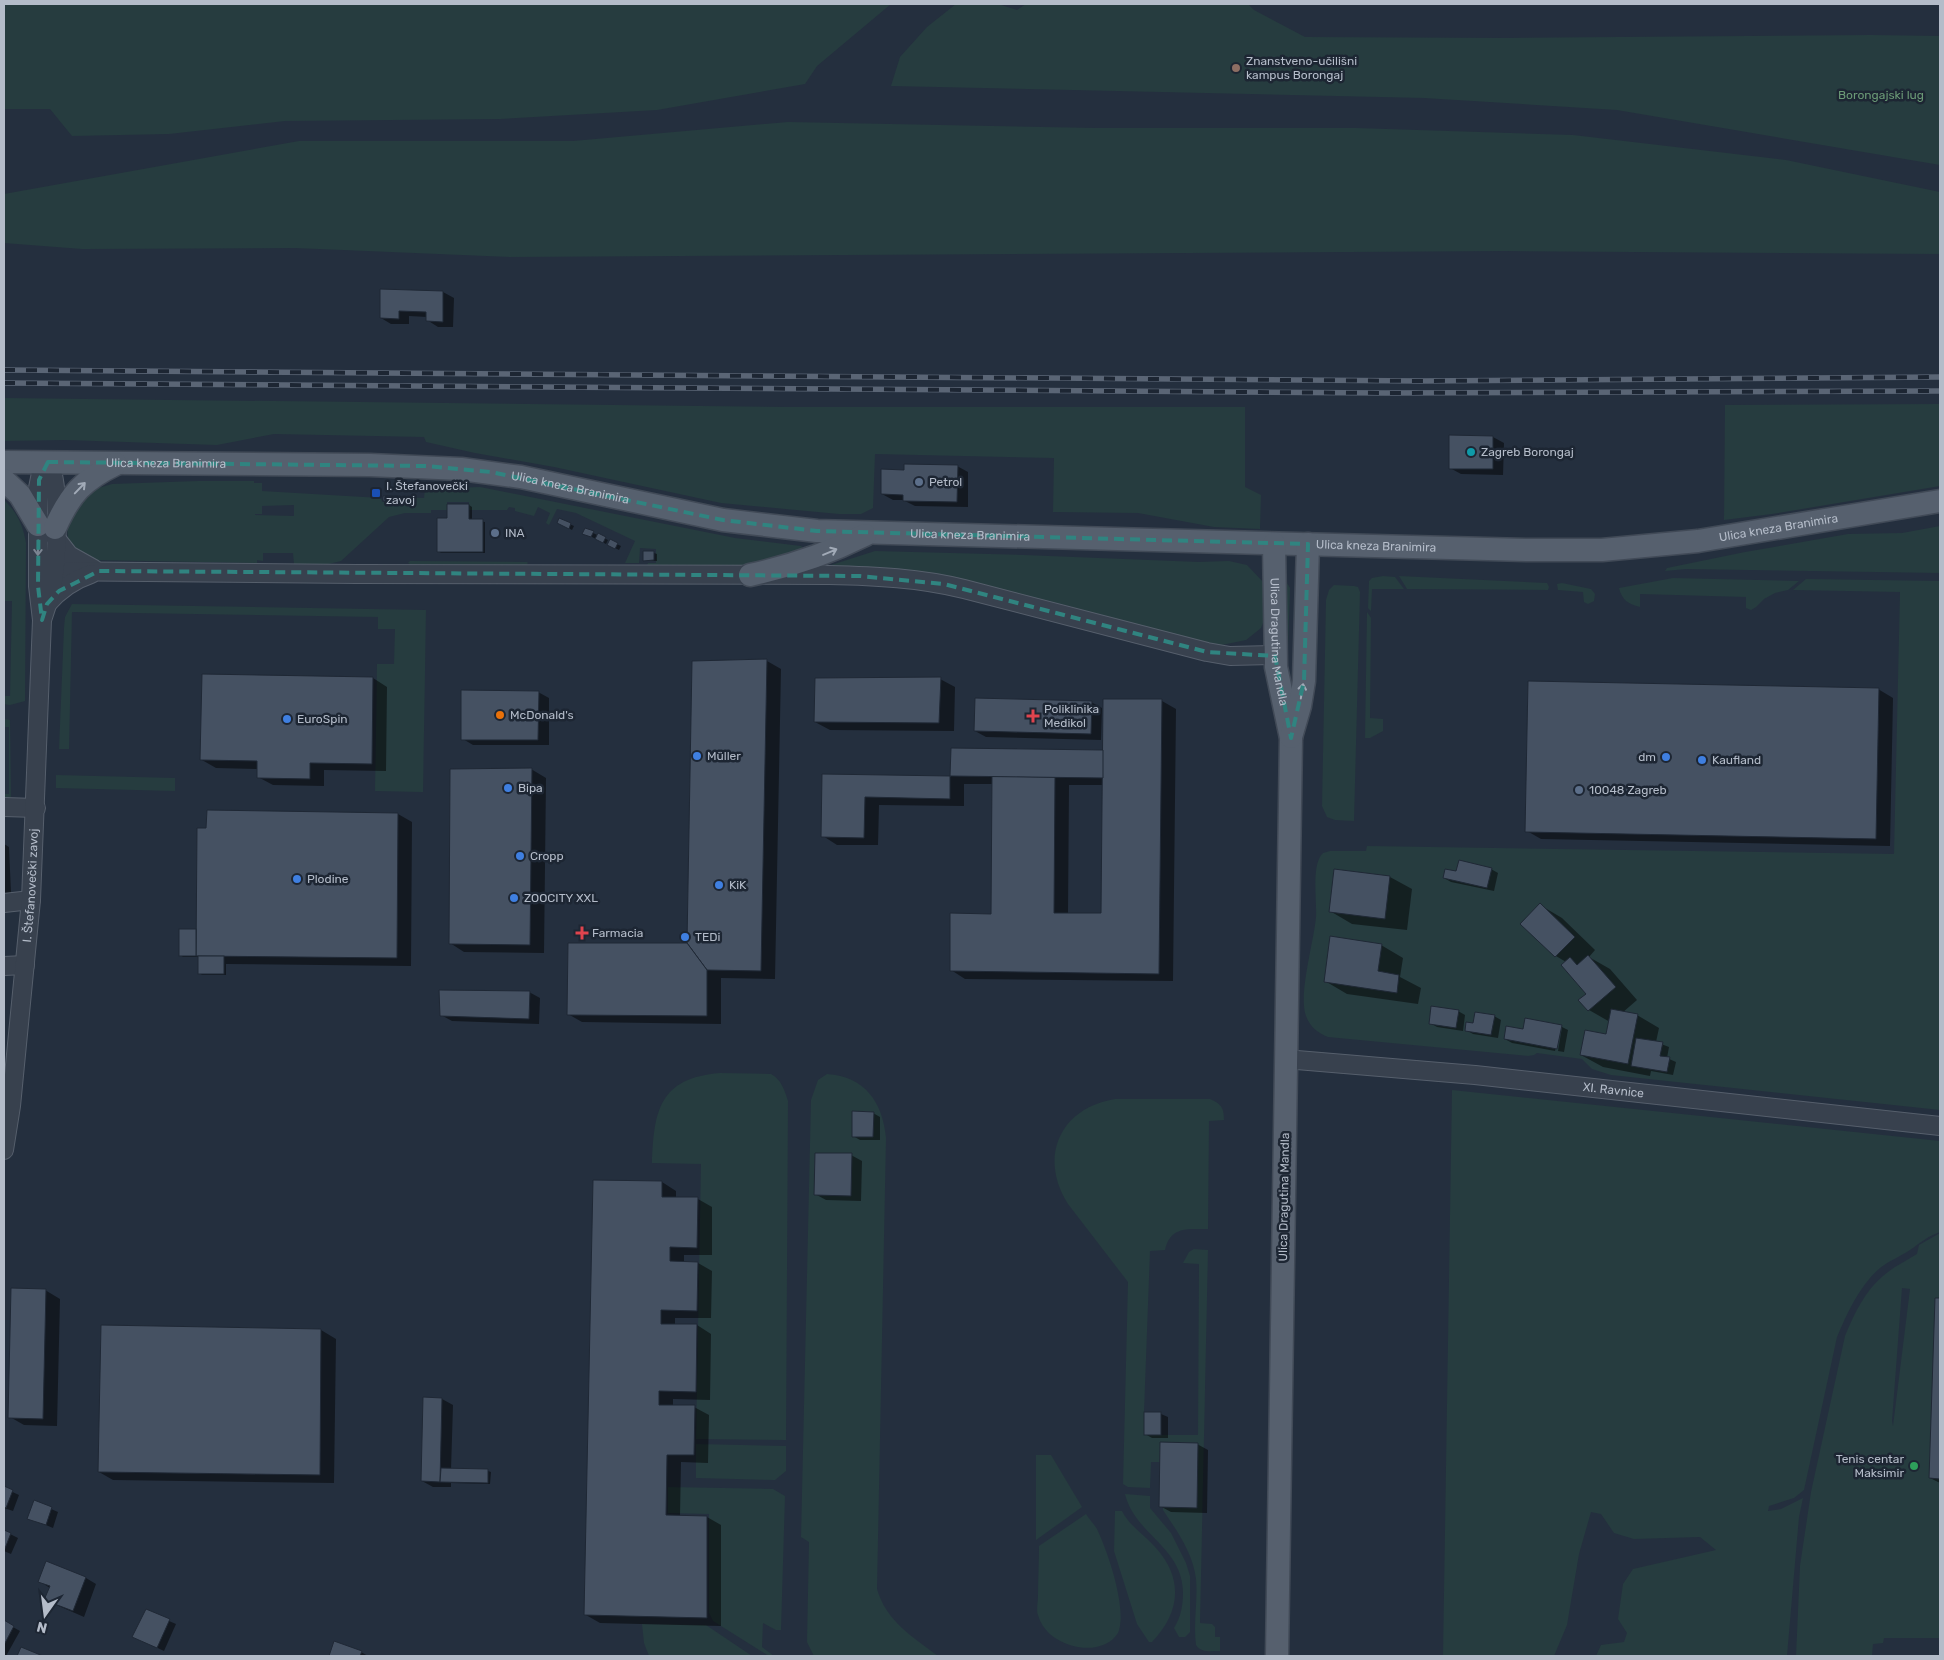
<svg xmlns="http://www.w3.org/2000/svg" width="1944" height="1660" viewBox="0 0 1944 1660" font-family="Rubik,sans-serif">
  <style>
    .green { fill: #263c3f; fill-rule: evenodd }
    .shadow { fill: #0007; fill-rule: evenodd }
    .building { fill: #455162; stroke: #1f2835 }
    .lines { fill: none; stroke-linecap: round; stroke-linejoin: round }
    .minor-casing { stroke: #565f6c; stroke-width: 20 }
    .major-casing { stroke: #414a57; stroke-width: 25 }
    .minor { stroke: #38414e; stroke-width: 18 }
    .major { stroke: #56606e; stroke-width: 22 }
    .rail-casing { stroke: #5a6575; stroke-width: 5.5 }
    .rail { stroke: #1d2633; stroke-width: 4; stroke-dasharray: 11; stroke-linecap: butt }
    .oneway { stroke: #a1aab7 }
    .oneway2 { stroke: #7c8592 }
    .marked { fill: none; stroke: #308480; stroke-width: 4; stroke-dasharray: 10 6; stroke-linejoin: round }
    .education-dot { fill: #8d6e63; stroke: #1d2633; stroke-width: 2 }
    .culture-dot { fill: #0f9aa8; stroke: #1d2633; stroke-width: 2 }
    .service-dot { fill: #5c6f8a; stroke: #1d2633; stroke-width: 2 }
    .transit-dot { fill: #1a4fb4; stroke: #1d2633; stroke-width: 2 }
    .food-dot { fill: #e8710a; stroke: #1d2633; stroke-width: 2 }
    .health-dot { fill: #e0444e; stroke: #1d2633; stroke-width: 2 }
    .shop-dot { fill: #3f7fe0; stroke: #1d2633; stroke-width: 2 }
    .leisure-dot { fill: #2e9e5b; stroke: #1d2633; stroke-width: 2 }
    .labels { text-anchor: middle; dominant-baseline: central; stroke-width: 5; stroke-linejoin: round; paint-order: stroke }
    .poi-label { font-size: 12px; fill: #b4bcc9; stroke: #1d2633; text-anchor: start }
    .park-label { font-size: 12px; fill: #6b9a76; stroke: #1d2633 }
    .street-label { font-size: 12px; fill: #b4bcc9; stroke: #1d2633 }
  </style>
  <rect width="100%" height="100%" fill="#242f3e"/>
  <g class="green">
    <polygon points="4,4 891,4 817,66 805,84 657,110 500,119 285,121 169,134 72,136 50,109 4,109"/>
    <polygon points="956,4 998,4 1017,10 1026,4 1248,4 1254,10 1305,37 1507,38 1871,35 1940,36 1940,165 1617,110 1424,98 891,86 900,57 927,27"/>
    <polygon points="788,122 1096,128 1356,128 1573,135 1786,160 1940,192 1940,254 1505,251 510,257 295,248 82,249 4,243 4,194 299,141 573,141"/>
    <polygon points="4,398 787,407 1245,407 1245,487 1261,495 1260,529 1214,527 1138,513 1053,512 1054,458 875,454 873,508 861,514 839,514 721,503 554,467 475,453 426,442 424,437 274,434 217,445 65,440 4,441"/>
    <polygon points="1940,404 1940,486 1772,514 1724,520 1725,405"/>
    <path d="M198 481H254V483H262V491L381 498 382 502H399L400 497 424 498 425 489 480 487 735 538 801 546 804 549 745 566H647L648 563H656V549L640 548 639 563H625L635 541 576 513 557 509 549 525 546 523 550 513 538 507 534 516 515 511V508L509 507 507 510H469V502H447V510H431V513H405L389 517 341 561 329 564H294L293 553H263V561L257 560V563L89 560 73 549 68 538 67 525 79 500 95 489 112 484ZM294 505V516L255 515V514H262V506Z"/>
    <path d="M4 500C17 512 23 525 26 543L25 701 10 705 4 704V696H10L12 601H4Z"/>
    <polygon points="1940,526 1940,573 1686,569 1665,571 1667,568 1745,552 1848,534 1902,533"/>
    <polygon points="875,551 1024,555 1199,562 1229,561 1247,565 1264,583 1268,611 1261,628 1246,640 1217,646 1061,604 937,576 828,566"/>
    <polygon points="410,561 527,562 528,563 526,565 410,564 408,563"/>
    <polygon points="1383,576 1395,577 1404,589 1372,589 1371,611 1368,608 1369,581 1372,578"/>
    <polygon points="1399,576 1547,583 1549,587 1548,590 1407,589"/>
    <path d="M1673 578 1799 581 1788 590 1775 593 1764 599 1756 607 1751 610 1746 608V597L1640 594V607C1628 604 1622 600 1619 588Z"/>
    <path d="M1806 579 1940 581V1110L1611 1075 1592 1069 1582 1059 1537 1053 1534 1055 1528 1056 1328 1037C1318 1033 1310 1027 1306 1016 1298 995 1314 941 1316 917 1317 900 1311 864 1323 853L1330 851H1366L1367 846 1894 854 1900 592 1793 590Z"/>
    <polygon points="1287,583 1290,588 1288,650 1286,653 1284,585"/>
    <polygon points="1562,583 1591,589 1595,594 1594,601 1588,604 1584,602 1583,592 1558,590 1557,584"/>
    <polygon points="1334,585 1354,586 1358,587 1360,592 1354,821 1335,820 1327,817 1322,806 1326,600 1329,590"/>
    <polygon points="72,604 426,610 423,792 375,791 377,664 394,664 395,629 378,629 378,617 72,612 69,749 59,749 64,628 65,617"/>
    <polygon points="1367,612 1371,618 1370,718 1383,719 1383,731 1370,738 1365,738"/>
    <polygon points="4,719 10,720 11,797 4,797 4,794 9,794 9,727 4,727"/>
    <polygon points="56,775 175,778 175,791 56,788"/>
    <path d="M720 1073 771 1074C781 1079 785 1091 788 1101L786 1440 696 1439 701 1164 652 1163C654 1111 659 1078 720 1073Z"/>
    <path d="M827 1074C865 1076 883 1103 886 1138L877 1589C886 1621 913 1637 938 1656H814L807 1642 809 1542 801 1537 811 1100 818 1080Z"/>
    <path d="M1452 1090 1940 1141V1232C1928 1236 1920 1243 1910 1250 1901 1256 1889 1261 1880 1268 1860 1285 1847 1313 1837 1337L1804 1490 1794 1498 1769 1506 1768 1511 1781 1509 1803 1498 1799 1517 1787 1656H1596L1601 1645 1624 1642 1627 1633 1618 1619 1623 1584 1633 1569 1716 1550 1700 1537 1634 1539 1614 1533 1601 1514 1591 1512 1579 1554 1567 1625 1554 1656H1443Z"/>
    <path d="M1115 1099H1210C1221 1104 1224 1107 1224 1120L1209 1121 1208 1229C1188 1229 1170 1226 1165 1250L1150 1251 1144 1412V1435H1198L1199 1264 1183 1263 1189 1252 1194 1249 1208 1250 1200 1623 1212 1624 1215 1627V1637H1220V1651C1210 1651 1201 1653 1196 1645 1193 1623 1198 1601 1196 1579 1193 1553 1177 1531 1163 1510V1507H1197L1198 1443 1160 1442V1462H1151L1150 1488 1128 1487 1123 1484 1128 1282 1068 1204C1038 1157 1060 1108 1115 1099Z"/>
    <path d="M1940 1233V1638H1884L1883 1643 1873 1644 1872 1656H1796L1800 1566 1811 1492 1845 1336C1854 1314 1865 1291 1883 1276 1893 1267 1906 1261 1917 1254L1919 1245ZM1902 1288 1910 1289 1893 1426 1892 1421Z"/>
    <polygon points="696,1444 786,1446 786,1471 775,1480 696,1478"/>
    <polygon points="1036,1455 1051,1455 1082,1507 1036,1540"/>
    <polygon points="668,1487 773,1489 785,1496 781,1630 776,1630 763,1623 762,1647 774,1656 769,1656 713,1621 709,1613 709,1514 668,1513"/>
    <path d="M1125 1494 1150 1496V1508L1171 1533 1186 1563 1190 1576V1632L1185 1637H1179L1174 1628C1181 1617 1183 1605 1183 1592 1182 1546 1135 1535 1125 1494Z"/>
    <path d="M1115 1511H1122C1130 1527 1145 1535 1156 1548 1184 1579 1180 1613 1152 1642H1149L1137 1624 1114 1551Z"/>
    <path d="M1086 1514C1089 1519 1094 1524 1097 1529 1108 1552 1128 1610 1118 1633 1101 1660 1047 1648 1038 1615 1036 1610 1038 1602 1038 1596 1038 1579 1039 1563 1039 1546Z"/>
    <polygon points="642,1624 706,1625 752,1656 649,1656 644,1643"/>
  </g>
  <g class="shadow">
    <polygon points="443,292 454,298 453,327 438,327 427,320 427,317 409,316 409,324 391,324 381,318"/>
    <polygon points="1493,437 1504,443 1503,475 1461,474 1450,468"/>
    <polygon points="957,466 968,472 968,507 915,506 903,500 893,500 882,494 905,471"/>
    <polygon points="397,498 400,499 400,503 385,501"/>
    <polygon points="469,505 472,507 472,520 485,522 485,553 441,553 438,551 448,520"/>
    <polygon points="560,520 574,526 572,530 559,523"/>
    <polygon points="584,533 593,533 608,540 606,544"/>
    <polygon points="610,541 621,546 619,550 609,545"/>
    <polygon points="654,553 657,554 657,561 644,560"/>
    <polygon points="767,661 781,669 775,979 721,978 721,1024 582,1022 568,1014 689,944"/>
    <polygon points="373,678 387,687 386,771 324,770 324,786 273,785 258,777 258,769 216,768 202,760"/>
    <polygon points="940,679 955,687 954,731 830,730 815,722"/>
    <polygon points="1878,689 1893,698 1890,846 1541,839 1527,831"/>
    <polygon points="538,692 549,698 549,745 473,745 463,739"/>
    <path d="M1162 701 1176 709 1173 981 965 979 951 970 992 915 993 784H964V806L879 805 878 845H837L823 836 824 775 951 777 952 750 1104 751ZM1069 785H1104L1102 914H1068Z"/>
    <polygon points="1091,702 1102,708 1101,740 986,737 975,731"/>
    <polygon points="531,769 546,778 544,953 464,952 450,943"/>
    <polygon points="208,812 398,814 412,822 411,966 226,964 226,975 202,975 199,973 199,957 183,957 180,955 196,930 197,931 208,830"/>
    <polygon points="4,844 9,847 11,893 4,893"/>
    <polygon points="1491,869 1498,873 1494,891 1451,882 1444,878 1457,873"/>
    <polygon points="1390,877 1412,889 1407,930 1352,924 1330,911"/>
    <polygon points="1540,905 1562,918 1595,950 1589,957 1610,969 1637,1000 1622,1013 1637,1015 1659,1028 1656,1042 1669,1047 1667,1058 1676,1062 1673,1075 1651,1071 1650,1076 1603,1067 1581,1055 1607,1035 1610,1022 1589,1010 1588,994 1566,962 1556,956 1522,924"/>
    <polygon points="1381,945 1403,958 1400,977 1421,988 1418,1004 1347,994 1325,981"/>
    <polygon points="529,992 540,998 539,1024 452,1021 441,1015"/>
    <polygon points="1458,1011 1465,1015 1463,1031 1437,1027 1430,1023"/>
    <polygon points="1494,1016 1501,1020 1498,1038 1473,1034 1466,1030 1474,1025"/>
    <polygon points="1561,1026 1555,1051 1512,1043 1505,1039 1524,1031"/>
    <polygon points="1562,1027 1568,1030 1564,1052 1558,1051"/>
    <polygon points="873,1113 880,1117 880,1140 860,1140 853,1136"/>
    <polygon points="851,1155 862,1161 861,1201 826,1200 815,1194"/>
    <polygon points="662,1182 676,1191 676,1198 698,1199 712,1207 712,1255 684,1255 684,1263 698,1263 712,1271 711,1318 675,1318 675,1325 697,1325 711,1334 710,1400 673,1399 673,1406 694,1407 709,1415 708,1463 681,1462 680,1516 707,1517 721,1525 721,1626 600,1623 586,1615"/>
    <polygon points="45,1290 60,1299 57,1426 24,1425 10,1417"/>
    <polygon points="1936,1299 1940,1299 1940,1483 1930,1478"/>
    <polygon points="103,1327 321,1330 336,1339 334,1483 113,1480 99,1472"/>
    <polygon points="424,1398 442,1399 453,1405 451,1470 488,1471 491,1472 490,1484 451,1483 451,1487 433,1487 422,1481"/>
    <polygon points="1161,1414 1168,1417 1168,1438 1152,1438 1145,1434"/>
    <polygon points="1197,1444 1208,1450 1207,1513 1171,1512 1160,1506"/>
    <polygon points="4,1488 19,1495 13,1511 4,1508"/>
    <polygon points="35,1502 58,1512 53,1528 29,1518"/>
    <polygon points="4,1531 18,1538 11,1554 4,1551"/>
    <polygon points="46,1562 86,1578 96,1584 84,1617 45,1600 50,1588 39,1581"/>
    <polygon points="169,1621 176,1624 164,1651 141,1640"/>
    <polygon points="4,1622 20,1631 6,1656 4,1656"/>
    <polygon points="335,1642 361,1652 368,1656 330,1656"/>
  </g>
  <g class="building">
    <polygon points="380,289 443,291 443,322 426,321 426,312 399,311 399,319 380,318"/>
    <polygon points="1449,435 1493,436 1493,469 1449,469"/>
    <polygon points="904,464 958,465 957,502 903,501 903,495 881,494 881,469 904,470"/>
    <polygon points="383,496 398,496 398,502 383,501"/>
    <polygon points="447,504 469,504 469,519 483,519 483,552 437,552 437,518 447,518"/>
    <polygon points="559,518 571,523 569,529 557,523"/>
    <polygon points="585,528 594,531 591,537 582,534"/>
    <polygon points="598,533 606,537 603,543 595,539"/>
    <polygon points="610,539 618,543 615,549 607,545"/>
    <polygon points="643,551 654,551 654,560 643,561"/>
    <polygon points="767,659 761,971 707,970 687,943 692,661"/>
    <polygon points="202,674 373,677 372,764 310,763 310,779 257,778 257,761 200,760"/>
    <polygon points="941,677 939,723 814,722 815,678"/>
    <polygon points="1528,681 1879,688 1876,839 1525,832"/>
    <polygon points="461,690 539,691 538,740 461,740"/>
    <polygon points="975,698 1092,701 1091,734 974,731"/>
    <polygon points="1103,699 1162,699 1159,974 950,971 950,913 991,914 992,776 1055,777 1054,913 1101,913"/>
    <polygon points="951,748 1103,750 1103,778 950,776"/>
    <polygon points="532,768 530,945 449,944 450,769"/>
    <polygon points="822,774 950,776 950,799 865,797 864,838 821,837"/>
    <polygon points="207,810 398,813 397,958 196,956 197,828 206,828"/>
    <polygon points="1459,860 1492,868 1487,888 1443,878 1445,869 1456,871"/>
    <polygon points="1334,869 1390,876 1385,919 1329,912"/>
    <polygon points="1540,903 1575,937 1555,957 1520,924"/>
    <rect x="179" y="929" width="17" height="27"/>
    <polygon points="1330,936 1382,944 1378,971 1399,975 1397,993 1324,982"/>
    <polygon points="568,943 687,943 707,970 707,1016 567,1015"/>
    <polygon points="1588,955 1616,987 1588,1011 1578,1000 1586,994 1561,965 1570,957 1577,965"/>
    <rect x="198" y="956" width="26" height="18"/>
    <polygon points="439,990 530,991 529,1019 440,1016"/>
    <polygon points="1431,1006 1459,1010 1456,1028 1429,1024"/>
    <polygon points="1611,1009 1638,1014 1628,1064 1580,1055 1585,1030 1606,1034"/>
    <polygon points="1475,1012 1495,1015 1491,1035 1465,1031 1466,1022 1473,1023"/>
    <polygon points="1525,1018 1562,1025 1557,1049 1504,1039 1506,1026 1523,1029"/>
    <polygon points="1636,1038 1663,1042 1660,1056 1670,1057 1667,1072 1631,1066"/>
    <polygon points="852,1111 874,1112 873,1137 852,1137"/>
    <polygon points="815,1153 852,1153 851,1196 814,1195"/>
    <polygon points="593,1180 662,1181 662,1197 698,1197 697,1248 670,1247 670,1261 698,1262 697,1311 661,1310 661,1324 697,1324 696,1392 659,1391 659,1405 695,1405 694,1455 667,1455 666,1515 707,1516 707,1618 584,1615"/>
    <polygon points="11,1288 46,1289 43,1419 8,1418"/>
    <polygon points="1935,1298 1940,1298 1940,1479 1929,1478"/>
    <polygon points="101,1325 321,1329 320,1475 98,1472"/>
    <polygon points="423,1397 442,1398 440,1482 421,1481"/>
    <rect x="1144" y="1412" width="17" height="23"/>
    <polygon points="1160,1442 1198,1443 1197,1508 1159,1507"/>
    <polygon points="441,1468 488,1469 488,1483 440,1482"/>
    <polygon points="4,1486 13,1490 6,1508 4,1507"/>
    <polygon points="34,1500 52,1507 46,1525 27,1519"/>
    <polygon points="4,1530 11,1533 4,1551"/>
    <polygon points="46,1561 86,1577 73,1611 44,1600 50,1586 38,1582"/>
    <polygon points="146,1609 170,1619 157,1648 132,1637"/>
    <polygon points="4,1620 14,1626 4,1645"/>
    <polygon points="334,1641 362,1651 360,1656 329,1656"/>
    <polygon points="21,1647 43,1656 17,1656"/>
  </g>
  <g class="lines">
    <g class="minor-casing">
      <g id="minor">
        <polyline points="55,537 69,555 94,569"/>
        <path d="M38 571 356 574 829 575C875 576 920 578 964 589L1207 652 1230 656 1275 655"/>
        <path d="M47 604C60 589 73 580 91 574"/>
        <polyline points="4,807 36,808"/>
        <polyline points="4,903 31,900"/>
        <polyline points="4,966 25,965"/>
        <path id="s1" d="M1285 1059 1475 1075 1940 1126"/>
        <path id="s2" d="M4 1150 11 1106 31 900 42 620 38 586V488L41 473 48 462C61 481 57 562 52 586 50 597 46 608 42 620"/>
      </g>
    </g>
    <g class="major-casing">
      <g id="major">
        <path id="s3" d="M4 462 370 465 461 469 521 477 723 520 817 531 1526 550H1602L1698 541 1940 501"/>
        <polyline points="4,480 20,495 38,525"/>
        <path d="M55 528C70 494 83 480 116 464"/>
        <path id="s4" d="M1274 544 1276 667 1291 738 1277 1656"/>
        <path d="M750 575C792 566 827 554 865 535"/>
        <polyline points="1291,737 1300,706 1304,681 1308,544"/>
      </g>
    </g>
    <use href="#minor" class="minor"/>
    <use href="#major" class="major"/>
    <g class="rail-casing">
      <g id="rail">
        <polyline points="4,370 1420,381 1940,377"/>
        <polyline points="4,383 1386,393 1940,391"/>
      </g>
    </g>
    <use href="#rail" class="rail"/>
  </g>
  <defs><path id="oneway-shaft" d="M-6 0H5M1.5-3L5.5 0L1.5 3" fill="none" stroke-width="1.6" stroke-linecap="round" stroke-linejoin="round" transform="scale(1.25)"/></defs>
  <g class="oneway">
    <use href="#oneway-shaft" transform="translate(80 488) rotate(-46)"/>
    <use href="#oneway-shaft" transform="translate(830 552) rotate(-23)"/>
    <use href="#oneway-shaft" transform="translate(1302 691) rotate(-81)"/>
  </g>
  <use class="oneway2" href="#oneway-shaft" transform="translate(38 548) rotate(91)"/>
  <path class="marked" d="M48 462 426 466 491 472 723 520 817 531 1308 544 1304 681 1291 738 1275 656 1207 652 944 584 860 576 99 571 59 591 47 604 42 620 38 586 39 480Z"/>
  <circle class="education-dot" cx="1236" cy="68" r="5"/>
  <circle class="culture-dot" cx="1471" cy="452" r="5"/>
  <g class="service-dot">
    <circle cx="919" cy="482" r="5"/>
    <circle cx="495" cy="533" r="5"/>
    <circle cx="1579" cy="790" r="5"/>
  </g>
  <rect class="transit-dot" x="371" y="488" width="10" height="10" rx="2.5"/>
  <circle class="food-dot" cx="500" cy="715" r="5"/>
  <g class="health-dot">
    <path d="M1030.5 708.5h5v5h5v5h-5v5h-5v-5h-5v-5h5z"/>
    <path d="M579.5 925.5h5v5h5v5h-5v5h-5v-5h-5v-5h5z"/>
  </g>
  <g class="shop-dot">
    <circle cx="287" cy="719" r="5"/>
    <circle cx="697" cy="756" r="5"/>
    <circle cx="1666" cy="757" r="5"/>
    <circle cx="1702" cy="760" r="5"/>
    <circle cx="508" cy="788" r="5"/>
    <circle cx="520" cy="856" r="5"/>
    <circle cx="297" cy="879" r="5"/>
    <circle cx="719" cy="885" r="5"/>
    <circle cx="514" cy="898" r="5"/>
    <circle cx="685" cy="937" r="5"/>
  </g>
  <circle class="leisure-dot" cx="1914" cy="1466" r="5"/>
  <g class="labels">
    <g class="poi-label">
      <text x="1246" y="61">Znanstveno-učilišni<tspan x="1246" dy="14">kampus Borongaj</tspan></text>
      <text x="1481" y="452">Zagreb Borongaj</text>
      <text x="929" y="482">Petrol</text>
      <text x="386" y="486">I. Štefanovečki<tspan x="386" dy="14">zavoj</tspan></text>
      <text x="505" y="533">INA</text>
      <text x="1044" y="709">Poliklinika<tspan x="1044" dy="14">Medikol</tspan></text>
      <text x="510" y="715">McDonald's</text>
      <text x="297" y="719">EuroSpin</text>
      <text x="707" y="756">Müller</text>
      <text x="1656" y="757" text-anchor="end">dm</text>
      <text x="1712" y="760">Kaufland</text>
      <text x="518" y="788">Bipa</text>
      <text x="1589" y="790">10048 Zagreb</text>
      <text x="530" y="856">Cropp</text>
      <text x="307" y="879">Plodine</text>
      <text x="729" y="885">KiK</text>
      <text x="524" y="898">ZOOCITY XXL</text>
      <text x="592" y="933">Farmacia</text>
      <text x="695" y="937">TEDi</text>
      <text x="1904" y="1459" text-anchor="end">Tenis centar<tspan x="1904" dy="14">Maksimir</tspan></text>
    </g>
    <g class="park-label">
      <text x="1881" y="95">Borongajski lug</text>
    </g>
    <g class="street-label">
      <text stroke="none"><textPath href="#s3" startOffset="162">Ulica kneza Branimira</textPath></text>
      <text stroke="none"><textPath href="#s3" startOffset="568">Ulica kneza Branimira</textPath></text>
      <text stroke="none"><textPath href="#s3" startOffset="1782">Ulica kneza Branimira</textPath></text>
      <text stroke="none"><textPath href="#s3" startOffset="972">Ulica kneza Branimira</textPath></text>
      <text stroke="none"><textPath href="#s3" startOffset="1378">Ulica kneza Branimira</textPath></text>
      <text stroke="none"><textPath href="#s4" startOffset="98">Ulica Dragutina Mandla</textPath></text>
      <text stroke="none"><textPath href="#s2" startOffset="266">I. Štefanovečki zavoj</textPath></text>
      <text stroke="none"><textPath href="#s1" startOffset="330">XI. Ravnice</textPath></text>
      <text transform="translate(1284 1197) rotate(-89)">Ulica Dragutina Mandla</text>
    </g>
  </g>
  <rect width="1944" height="1660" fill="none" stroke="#b4bcc9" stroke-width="10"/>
  <g transform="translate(45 1615) rotate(194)" stroke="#1d2633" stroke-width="4" paint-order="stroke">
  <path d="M0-4L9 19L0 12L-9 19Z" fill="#b4bcc9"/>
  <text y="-8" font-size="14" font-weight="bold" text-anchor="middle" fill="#b4bcc9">N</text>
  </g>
</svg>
